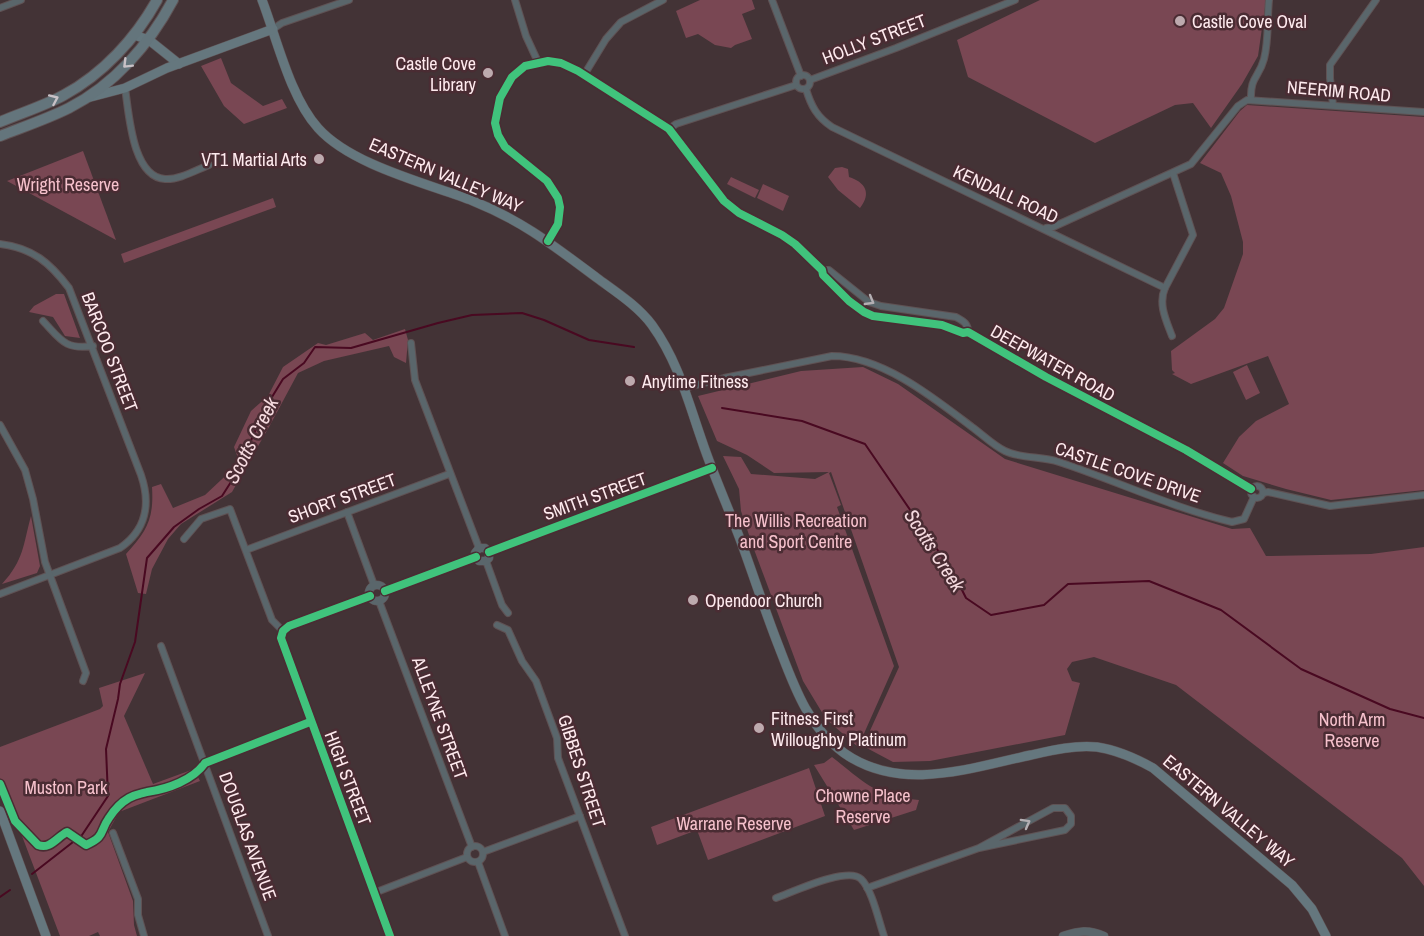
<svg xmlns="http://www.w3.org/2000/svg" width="1424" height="936" viewBox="0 0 1424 936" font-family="'Archivo Narrow',sans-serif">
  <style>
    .green { fill: #794753 }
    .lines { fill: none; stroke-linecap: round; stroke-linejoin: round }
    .stream { stroke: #490921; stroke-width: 2 }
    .minor-casing { stroke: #5f5254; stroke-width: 8 }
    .tertiary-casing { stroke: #5f5254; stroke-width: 9 }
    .primary-casing { stroke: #5f5254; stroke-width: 10 }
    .trunk-casing { stroke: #5f5254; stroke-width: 12 }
    .minor { stroke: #5a666b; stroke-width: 6 }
    .tertiary { stroke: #5a666b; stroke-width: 8 }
    .primary { stroke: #65777e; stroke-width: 9 }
    .trunk { stroke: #64757c; stroke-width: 10 }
    .cycleway-casing { stroke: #4a2c33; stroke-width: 11 }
    .cycleway { stroke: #40c37c; stroke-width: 8 }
    .oneway { stroke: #c8c1c6 }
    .oneway2 { stroke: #b4afb3 }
    .poi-dot { fill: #bdaaae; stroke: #4a2c33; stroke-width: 2 }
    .labels { text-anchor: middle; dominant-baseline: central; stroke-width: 5; stroke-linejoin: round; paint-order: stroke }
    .poi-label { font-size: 18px; fill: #feeaee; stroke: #4a2c33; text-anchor: start }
    .street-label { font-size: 18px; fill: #feeaee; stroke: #4a2c33 }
    .park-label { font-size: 18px; fill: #f6c1cc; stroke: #4a2c33 }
    .water-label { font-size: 20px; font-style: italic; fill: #f5dadf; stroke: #4a2c33 }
  </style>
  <rect width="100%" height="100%" fill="#433336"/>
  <g class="green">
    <polygon points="700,0 752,0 755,9 742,14 752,39 735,45 731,48 715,45 698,34 686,38 676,11"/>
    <polygon points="1040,0 1266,0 1258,56 1242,84 1211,128 1193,103 1175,105 1095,143 968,77 957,40"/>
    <polygon points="221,58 231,83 263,106 282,99 287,108 244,124 224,106 201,66"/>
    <polygon points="1247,105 1424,117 1424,490 1331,500 1286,489 1243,476 1223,463 1239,437 1256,421 1289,404 1268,356 1191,384 1172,374 1175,373 1172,370 1171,351 1215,319 1224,308 1243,254 1243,242 1231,196 1221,173 1200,163 1240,111"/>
    <polygon points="83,151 116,240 7,181"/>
    <path d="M842 167 848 169 849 177C865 182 872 193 860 208L838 190 828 177 835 168Z"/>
    <polygon points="731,177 759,190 755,198 727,184"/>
    <polygon points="763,184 789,196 783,211 757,198"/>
    <polygon points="273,198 276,207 124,263 121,254"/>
    <polygon points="56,294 64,294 80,338 65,336 53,317 29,312 34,306"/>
    <path d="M405 329 408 340 406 363 394 357 389 346 324 361 298 373 269 427 232 492 181 524 168 539 152 569 146 594 138 593 126 554C147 531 154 519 152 487L161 484 173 508 205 495 237 465 239 461 234 447 251 411 268 396 283 367 318 343 326 345 365 333 373 340Z"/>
    <polygon points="1247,365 1260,393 1246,400 1233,372"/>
    <polygon points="863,367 898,384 1005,459 1232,529 1250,528 1266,556 1371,554 1424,547 1424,886 1402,858 1176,685 1094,657 1072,662 1067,669 1072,681 1080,683 1065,735 930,761 893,762 863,746 899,667 831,472 829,473 841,505 837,507 894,666 858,747 826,719 803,681 752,544 741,511 739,489 723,456 741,457 751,474 815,479 829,472 774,473 747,455 717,441 698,396 801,371"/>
    <path d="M31 516 40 566 37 573 2 584C24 560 23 545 31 516Z"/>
    <polygon points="145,673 124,716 153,784 194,769 200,781 119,812 108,832 133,901 134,925 137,936 100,936 98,932 89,936 60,936 0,778 0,747 100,709 103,706 99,688"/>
    <path d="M832 757C864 782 876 797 919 800L916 810 854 830 814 765 824 763Z"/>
    <polygon points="809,768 825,816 708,860 697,830 657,845 651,827"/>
  </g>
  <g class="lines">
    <g class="stream">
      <polyline points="722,408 802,421 865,444 954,574 966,598 991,615 1044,605 1068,584 1149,581 1221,610 1301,669 1390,709 1424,718"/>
      <polyline points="32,874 82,835 108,796 106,749 118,699 120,684 135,642 147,558 174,527 199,509 222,496 238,471 264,410 283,379 304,363 315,347 351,348 438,323 472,315 522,313 544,320 589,340 634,347"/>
      <polyline points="0,897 10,890"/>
    </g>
    <g class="minor-casing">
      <g id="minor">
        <polyline points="515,0 526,36 538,62"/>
        <polyline points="772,0 801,76"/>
        <polyline points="0,8 21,0"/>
        <polyline points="273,29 282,23 349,0"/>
        <circle cx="803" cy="82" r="7"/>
        <polyline points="584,75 606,39 621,22 663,0"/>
        <polyline points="810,80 896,48 1015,0"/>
        <path d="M125 88C129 113 132 177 165 179 179 180 196 170 209 165"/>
        <path d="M806 89C811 106 817 117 832 127L1165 288C1158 304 1166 320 1172 336"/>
        <path d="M1251 100C1250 76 1259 78 1264 59 1269 40 1267 19 1269 0"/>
        <polyline points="1333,105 1330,78 1330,65 1376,0"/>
        <polyline points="669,129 676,124 796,85"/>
        <polyline points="1046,228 1053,227 1191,164 1238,106 1247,100 1424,112"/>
        <polyline points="548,241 558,224 560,207 558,198 547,181 505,147 498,135 495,123 500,98 512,77 525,66 548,61 561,63 578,71 669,129 724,201 739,213 782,235 795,244 822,270 823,275 849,301 864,312 873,316 942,325 963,333 968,332 1046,377 1186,450 1251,489"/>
        <path d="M0 244C33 248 50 263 69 288L141 475C151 504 146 530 120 548L0 594"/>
        <path d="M822 270H829L869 302 881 306 956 317C963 321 968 323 968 332"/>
        <polyline points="1165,288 1193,235 1173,173"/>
        <path d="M43 321C61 340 65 350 93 346"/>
        <polyline points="411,343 415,380 479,548"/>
        <path d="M685 388 724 378 832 356C882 356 934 398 972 427 983 435 994 446 1005 451 1022 459 1042 456 1059 462 1117 481 1173 508 1232 522L1244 519 1254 497"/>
        <polyline points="0,425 25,470 33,499 45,562 86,673 83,681"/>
        <circle cx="1257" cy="492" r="6"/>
        <polyline points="1263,493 1268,492 1330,506 1424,495"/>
        <polyline points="347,512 374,585"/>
        <polyline points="184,539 201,519 230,509 272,620 283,631"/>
        <polyline points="246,550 449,474"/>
        <polyline points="486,561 502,605 508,613"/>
        <polyline points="379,601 472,847"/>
        <polyline points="497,625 508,630 522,661 536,681 557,738 558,758 625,936"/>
        <polyline points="161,646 268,936"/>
        <polyline points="205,763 310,722"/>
        <polyline points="113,833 138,899 138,915 144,936"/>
        <circle cx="475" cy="854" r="8"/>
        <polyline points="483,852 580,816"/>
        <polyline points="478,862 505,936"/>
        <polyline points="867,888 979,848 1065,830 1071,824 1071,816 1065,808 1053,808 979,848"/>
        <polyline points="374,893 467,857"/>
        <path d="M776 898C793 892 848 866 861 879 872 889 879 922 884 936"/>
      </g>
    </g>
    <g class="tertiary-casing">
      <g id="tertiary">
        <polyline points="489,552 712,468"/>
        <polyline points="476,557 479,561 486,561 489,558 489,552"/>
        <polyline points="476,557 475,553 479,548 485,548 489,552"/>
        <circle cx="377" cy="593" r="8"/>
        <polyline points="385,591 476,557"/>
        <polyline points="370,596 289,626 283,631 281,638 390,936"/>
        <path d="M1063 936C1079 931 1088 929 1104 936"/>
      </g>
    </g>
    <g class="primary-casing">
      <g id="primary">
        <path d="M262 0C277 39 290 97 318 128 351 165 426 183 473 201 523 221 554 246 597 278 616 292 638 306 652 325 678 361 688 401 702 441 714 477 730 511 743 547 755 580 766 614 779 647 794 686 808 727 844 753 901 793 970 768 1031 755 1053 750 1074 745 1097 747 1117 750 1135 758 1153 768L1292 885 1312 909 1326 936"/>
        <polyline points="134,35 149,40 179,64"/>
        <polyline points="87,98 125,88 167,68 273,29"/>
        <polyline points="0,811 46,936"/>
      </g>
    </g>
    <g class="trunk-casing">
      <g id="trunk">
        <path d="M0 122C21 113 44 106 64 95 103 74 136 38 157 0"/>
        <path d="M0 136C23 127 47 119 69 108 114 85 149 45 173 0"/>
      </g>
    </g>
    <use href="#minor" class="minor"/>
    <use href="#tertiary" class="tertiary"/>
    <use href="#primary" class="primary"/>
    <use href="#trunk" class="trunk"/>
    <g class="cycleway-casing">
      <g id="cycleway">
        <polyline points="548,241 558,224 560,207 558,198 547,181 505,147 498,135 495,123 500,98 512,77 525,66 548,61 561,63 578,71 669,129 724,201 739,213 782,235 795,244 822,270 823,275 849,301 864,312 873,316 942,325 963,333 968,332 1046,377 1186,450 1251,489"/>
        <polyline points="489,552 712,468"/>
        <polyline points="385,591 476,557"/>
        <polyline points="370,596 289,626 283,631 281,638 390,936"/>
        <path d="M0 784 15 821 38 845C50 850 57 837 67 832L86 845C106 836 99 832 109 818 114 810 122 802 129 798 136 794 140 794 147 792 168 789 193 780 205 763L310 722"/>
      </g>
    </g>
    <use href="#cycleway" class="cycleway"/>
  </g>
  <defs><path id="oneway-chevron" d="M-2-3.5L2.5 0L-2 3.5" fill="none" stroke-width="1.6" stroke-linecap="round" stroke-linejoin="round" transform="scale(1.5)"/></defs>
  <g class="oneway">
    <use href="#oneway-chevron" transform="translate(127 64) rotate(135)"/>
    <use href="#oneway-chevron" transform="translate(54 99) rotate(-24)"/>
  </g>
  <g class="oneway2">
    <use href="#oneway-chevron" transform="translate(870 301) rotate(30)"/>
    <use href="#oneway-chevron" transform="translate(1026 823) rotate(-29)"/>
  </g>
  <g class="poi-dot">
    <circle cx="1180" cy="21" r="6"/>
    <circle cx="488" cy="73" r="6"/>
    <circle cx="319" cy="159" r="6"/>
    <circle cx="630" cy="381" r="6"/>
    <circle cx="693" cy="600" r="6"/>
    <circle cx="759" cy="728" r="6"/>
  </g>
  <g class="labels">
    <g class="poi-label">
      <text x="1192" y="21">Castle Cove Oval</text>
      <text x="476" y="63" text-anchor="end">Castle Cove<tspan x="476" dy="21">Library</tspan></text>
      <text x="307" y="159" text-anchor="end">VT1 Martial Arts</text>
      <text x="642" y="381">Anytime Fitness</text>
      <text x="705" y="600">Opendoor Church</text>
      <text x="771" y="718">Fitness First<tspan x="771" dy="21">Willoughby Platinum</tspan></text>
    </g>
    <g class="street-label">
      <text transform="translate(874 39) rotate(-21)">HOLLY STREET</text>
      <text transform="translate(1339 91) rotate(5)">NEERIM ROAD</text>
      <text transform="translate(446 175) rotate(23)">EASTERN VALLEY WAY</text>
      <text transform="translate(1006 194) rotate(25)">KENDALL ROAD</text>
      <text transform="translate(110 352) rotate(69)">BARCOO STREET</text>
      <text transform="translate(1053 363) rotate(29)">DEEPWATER ROAD</text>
      <text transform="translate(1128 472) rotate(19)">CASTLE COVE DRIVE</text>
      <text transform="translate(595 496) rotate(-20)">SMITH STREET</text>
      <text transform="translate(342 498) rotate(-20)">SHORT STREET</text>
      <text transform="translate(440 718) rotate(70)">ALLEYNE STREET</text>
      <text transform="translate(582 771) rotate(72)">GIBBES STREET</text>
      <text transform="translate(348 778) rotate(69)">HIGH STREET</text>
      <text transform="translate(1229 811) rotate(40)">EASTERN VALLEY WAY</text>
      <text transform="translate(248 836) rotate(70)">DOUGLAS AVENUE</text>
    </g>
    <g class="park-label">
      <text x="68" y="184">Wright Reserve</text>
      <text x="796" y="520">The Willis Recreation<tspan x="796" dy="21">and Sport Centre</tspan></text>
      <text x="1352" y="719">North Arm<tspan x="1352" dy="21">Reserve</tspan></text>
      <text x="66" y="787">Muston Park</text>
      <text x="863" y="795">Chowne Place<tspan x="863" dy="21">Reserve</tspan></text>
      <text x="734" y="823">Warrane Reserve</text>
    </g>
    <g class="water-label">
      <text transform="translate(251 440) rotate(-63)">Scotts Creek</text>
      <text transform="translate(935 550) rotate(57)">Scotts Creek</text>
    </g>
  </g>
</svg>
